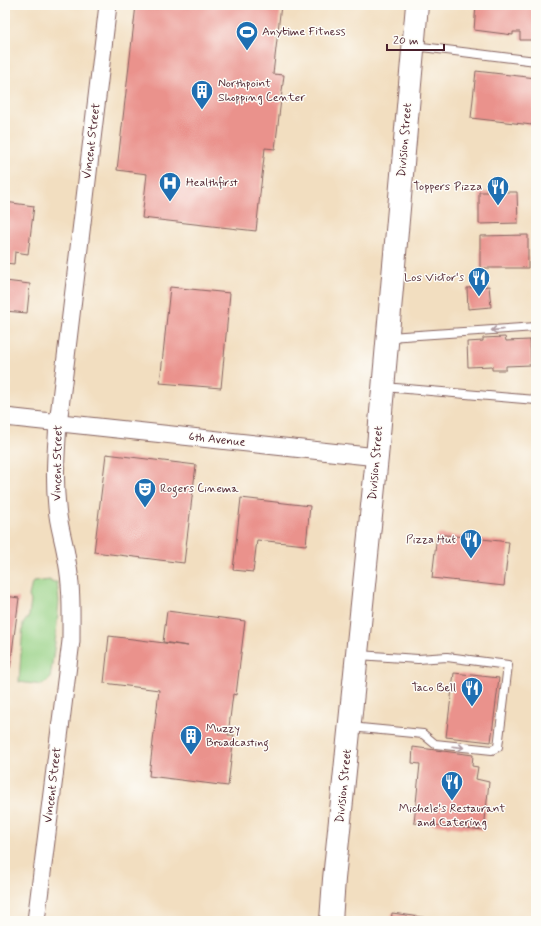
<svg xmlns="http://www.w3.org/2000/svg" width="541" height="926" viewBox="0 0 541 926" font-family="Mynerve,sans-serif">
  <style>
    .green { fill: #97d185; stroke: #707858 }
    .building { fill: #ea928c }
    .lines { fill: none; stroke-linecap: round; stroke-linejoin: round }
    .service-casing { stroke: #85625f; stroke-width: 10 }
    .minor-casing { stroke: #85625f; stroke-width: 19 }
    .secondary-casing { stroke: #85625f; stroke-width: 24 }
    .service { stroke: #fff; stroke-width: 8 }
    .minor { stroke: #fff; stroke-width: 17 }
    .secondary { stroke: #fff; stroke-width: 22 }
    .oneway { stroke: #ae9aa0 }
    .labels { text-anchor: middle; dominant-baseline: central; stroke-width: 3; stroke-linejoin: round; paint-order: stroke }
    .poi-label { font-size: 12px; fill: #4a1f2b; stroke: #fdfcf7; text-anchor: start }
    .street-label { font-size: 12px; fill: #4a1f2b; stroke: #fdfcf7 }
  </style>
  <rect width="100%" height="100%" fill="#fdfcf7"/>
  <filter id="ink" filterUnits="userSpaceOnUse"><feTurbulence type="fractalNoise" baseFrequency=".025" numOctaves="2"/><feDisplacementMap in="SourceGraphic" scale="8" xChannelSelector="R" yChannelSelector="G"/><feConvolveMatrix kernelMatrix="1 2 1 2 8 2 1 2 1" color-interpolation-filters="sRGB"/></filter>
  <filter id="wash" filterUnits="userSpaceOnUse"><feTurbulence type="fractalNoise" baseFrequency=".012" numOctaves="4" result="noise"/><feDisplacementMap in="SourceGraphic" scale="16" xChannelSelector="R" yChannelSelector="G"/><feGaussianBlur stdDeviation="0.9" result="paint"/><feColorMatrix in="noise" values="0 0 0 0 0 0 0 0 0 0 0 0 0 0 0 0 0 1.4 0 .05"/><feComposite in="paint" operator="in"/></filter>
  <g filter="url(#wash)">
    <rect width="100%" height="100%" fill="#f2dec0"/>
    <polygon class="green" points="50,580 51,582 57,582 59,601 56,635 50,679 42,685 19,682 23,624 29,616 31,601 29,596 32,583 34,582"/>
    <g id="blocks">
      <g class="building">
        <polygon points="136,5 281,5 273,74 284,75 275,149 265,148 256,231 142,218 147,174 117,170"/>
        <polygon points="476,5 536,5 536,40 520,40 520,32 513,32 513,35 474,30"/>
        <polygon points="476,71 536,78 536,92 532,125 471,118"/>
        <polygon points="479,192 517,192 518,223 479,224"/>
        <polygon points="5,202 34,206 28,254 15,252 14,264 5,263"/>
        <polygon points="528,235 528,268 480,268 480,236"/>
        <polygon points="5,281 30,284 27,313 5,311"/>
        <polygon points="489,286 491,307 468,309 467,288"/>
        <polygon points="170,287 230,293 221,388 160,383"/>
        <polygon points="505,337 506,341 530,340 531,365 506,366 506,370 492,370 492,366 468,367 467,342 483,341 483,338"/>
        <polygon points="106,454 196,465 184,563 94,552"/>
        <polygon points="241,498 310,506 306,545 257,540 253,572 233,570"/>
        <polygon points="437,534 509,542 504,586 432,578"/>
        <polygon points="5,596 19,598 10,668 5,667"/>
        <polygon points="167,611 245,621 236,695 233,694 228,735 234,735 228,786 149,776 159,690 104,683 109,636 188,646 163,642"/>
        <polygon points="454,673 499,678 491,742 446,737"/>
        <polygon points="413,747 473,755 472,766 478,767 476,779 489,782 484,830 414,823 420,764 412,763"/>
        <polygon points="392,913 443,920 443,921 391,921"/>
      </g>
    </g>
  </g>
  <g filter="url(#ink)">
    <use href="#blocks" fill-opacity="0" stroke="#85625f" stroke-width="1"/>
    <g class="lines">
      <g class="service-casing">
        <g id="service">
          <polyline points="414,46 536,61"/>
          <polyline points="389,337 536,327"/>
          <polyline points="384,387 536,400"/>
          <polyline points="350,727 423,734 435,744 492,750 498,747 508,665 447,657 418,659 358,655"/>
        </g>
      </g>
      <g class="minor-casing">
        <g id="minor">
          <polyline points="5,417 377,457"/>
          <path d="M36 921 71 641C71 614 72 587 67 561 65 543 58 525 57 507 54 479 56 451 58 424L108 5"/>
        </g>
      </g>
      <g class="secondary-casing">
        <polyline id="secondary" points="331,921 334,879 377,457 417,5"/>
      </g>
      <use href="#service" class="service"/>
      <use href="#minor" class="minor"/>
      <use href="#secondary" class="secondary"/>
    </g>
    <defs><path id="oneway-shaft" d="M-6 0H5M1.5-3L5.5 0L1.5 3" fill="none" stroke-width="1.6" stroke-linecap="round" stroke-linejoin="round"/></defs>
    <g class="oneway">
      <use href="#oneway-shaft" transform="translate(497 330) rotate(176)"/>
      <use href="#oneway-shaft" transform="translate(458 747) rotate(6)"/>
    </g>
  </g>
  <defs>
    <g id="stadium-pin" transform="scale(1.15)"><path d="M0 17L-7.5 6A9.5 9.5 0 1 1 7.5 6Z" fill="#1f6fb2" stroke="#fdfcf7"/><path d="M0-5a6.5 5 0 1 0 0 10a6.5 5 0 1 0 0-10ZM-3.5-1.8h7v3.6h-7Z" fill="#fff"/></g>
    <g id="building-pin" transform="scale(1.15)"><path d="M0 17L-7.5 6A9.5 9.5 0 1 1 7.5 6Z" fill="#1f6fb2" stroke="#fdfcf7"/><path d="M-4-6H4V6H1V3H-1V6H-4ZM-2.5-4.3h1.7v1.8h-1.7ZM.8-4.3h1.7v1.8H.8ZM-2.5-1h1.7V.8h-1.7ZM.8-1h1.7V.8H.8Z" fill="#fff"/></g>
    <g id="hospital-pin" transform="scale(1.15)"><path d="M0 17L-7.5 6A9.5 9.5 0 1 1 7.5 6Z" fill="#1f6fb2" stroke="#fdfcf7"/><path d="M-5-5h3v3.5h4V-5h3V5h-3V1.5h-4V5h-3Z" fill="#fff"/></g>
    <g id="restaurant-pin" transform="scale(1.15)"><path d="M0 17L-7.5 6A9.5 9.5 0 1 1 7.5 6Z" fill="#1f6fb2" stroke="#fdfcf7"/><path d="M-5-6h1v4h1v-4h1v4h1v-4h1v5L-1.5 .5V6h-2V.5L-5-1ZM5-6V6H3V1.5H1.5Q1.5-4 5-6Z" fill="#fff"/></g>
    <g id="theatre-pin" transform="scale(1.15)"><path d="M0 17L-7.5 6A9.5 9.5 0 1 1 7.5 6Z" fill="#1f6fb2" stroke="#fdfcf7"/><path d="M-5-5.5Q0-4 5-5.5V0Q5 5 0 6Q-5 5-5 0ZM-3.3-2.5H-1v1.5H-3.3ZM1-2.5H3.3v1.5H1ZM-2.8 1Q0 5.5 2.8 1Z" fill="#fff"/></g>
  </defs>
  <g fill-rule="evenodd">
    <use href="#stadium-pin" x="247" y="32"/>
    <use href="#building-pin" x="202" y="91"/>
    <use href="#hospital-pin" x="170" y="183"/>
    <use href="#restaurant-pin" x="498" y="187"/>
    <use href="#restaurant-pin" x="479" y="278"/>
    <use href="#theatre-pin" x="145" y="489"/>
    <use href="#restaurant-pin" x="471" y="540"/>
    <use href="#restaurant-pin" x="472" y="688"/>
    <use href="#building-pin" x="191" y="736"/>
    <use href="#restaurant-pin" x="452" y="782"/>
  </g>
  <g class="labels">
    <g class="poi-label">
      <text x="262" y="32">Anytime Fitness</text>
      <text x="218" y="84">Northpoint<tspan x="218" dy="14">Shopping Center</tspan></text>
      <text x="186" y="183">Healthfirst</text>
      <text x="482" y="187" text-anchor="end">Toppers Pizza</text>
      <text x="464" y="278" text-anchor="end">Los Victor's</text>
      <text x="160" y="489">Rogers Cinema</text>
      <text x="456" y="540" text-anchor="end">Pizza Hut</text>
      <text x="456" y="688" text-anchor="end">Taco Bell</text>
      <text x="206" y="729">Muzzy<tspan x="206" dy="14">Broadcasting</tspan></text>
      <text x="452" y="809" text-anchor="middle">Michele's Restaurant<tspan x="452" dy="14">and Catering</tspan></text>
    </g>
    <g class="street-label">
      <text transform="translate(405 140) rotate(-85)">Division Street</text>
      <text transform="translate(92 141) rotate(-83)">Vincent Street</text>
      <text transform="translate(217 440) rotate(6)">6th Avenue</text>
      <text transform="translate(58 463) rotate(-89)">Vincent Street</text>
      <text transform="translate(376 463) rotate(-85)">Division Street</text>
      <text transform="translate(53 785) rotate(-83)">Vincent Street</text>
      <text transform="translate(344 786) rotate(-84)">Division Street</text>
    </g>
  </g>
  <rect width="541" height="926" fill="none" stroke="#fdfcf7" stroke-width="20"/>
  <path d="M387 44v6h57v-6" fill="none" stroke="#4a1f2b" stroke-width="2"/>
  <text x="393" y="44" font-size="12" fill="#4a1f2b" stroke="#fdfcf7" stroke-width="3" paint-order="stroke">20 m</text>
</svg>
